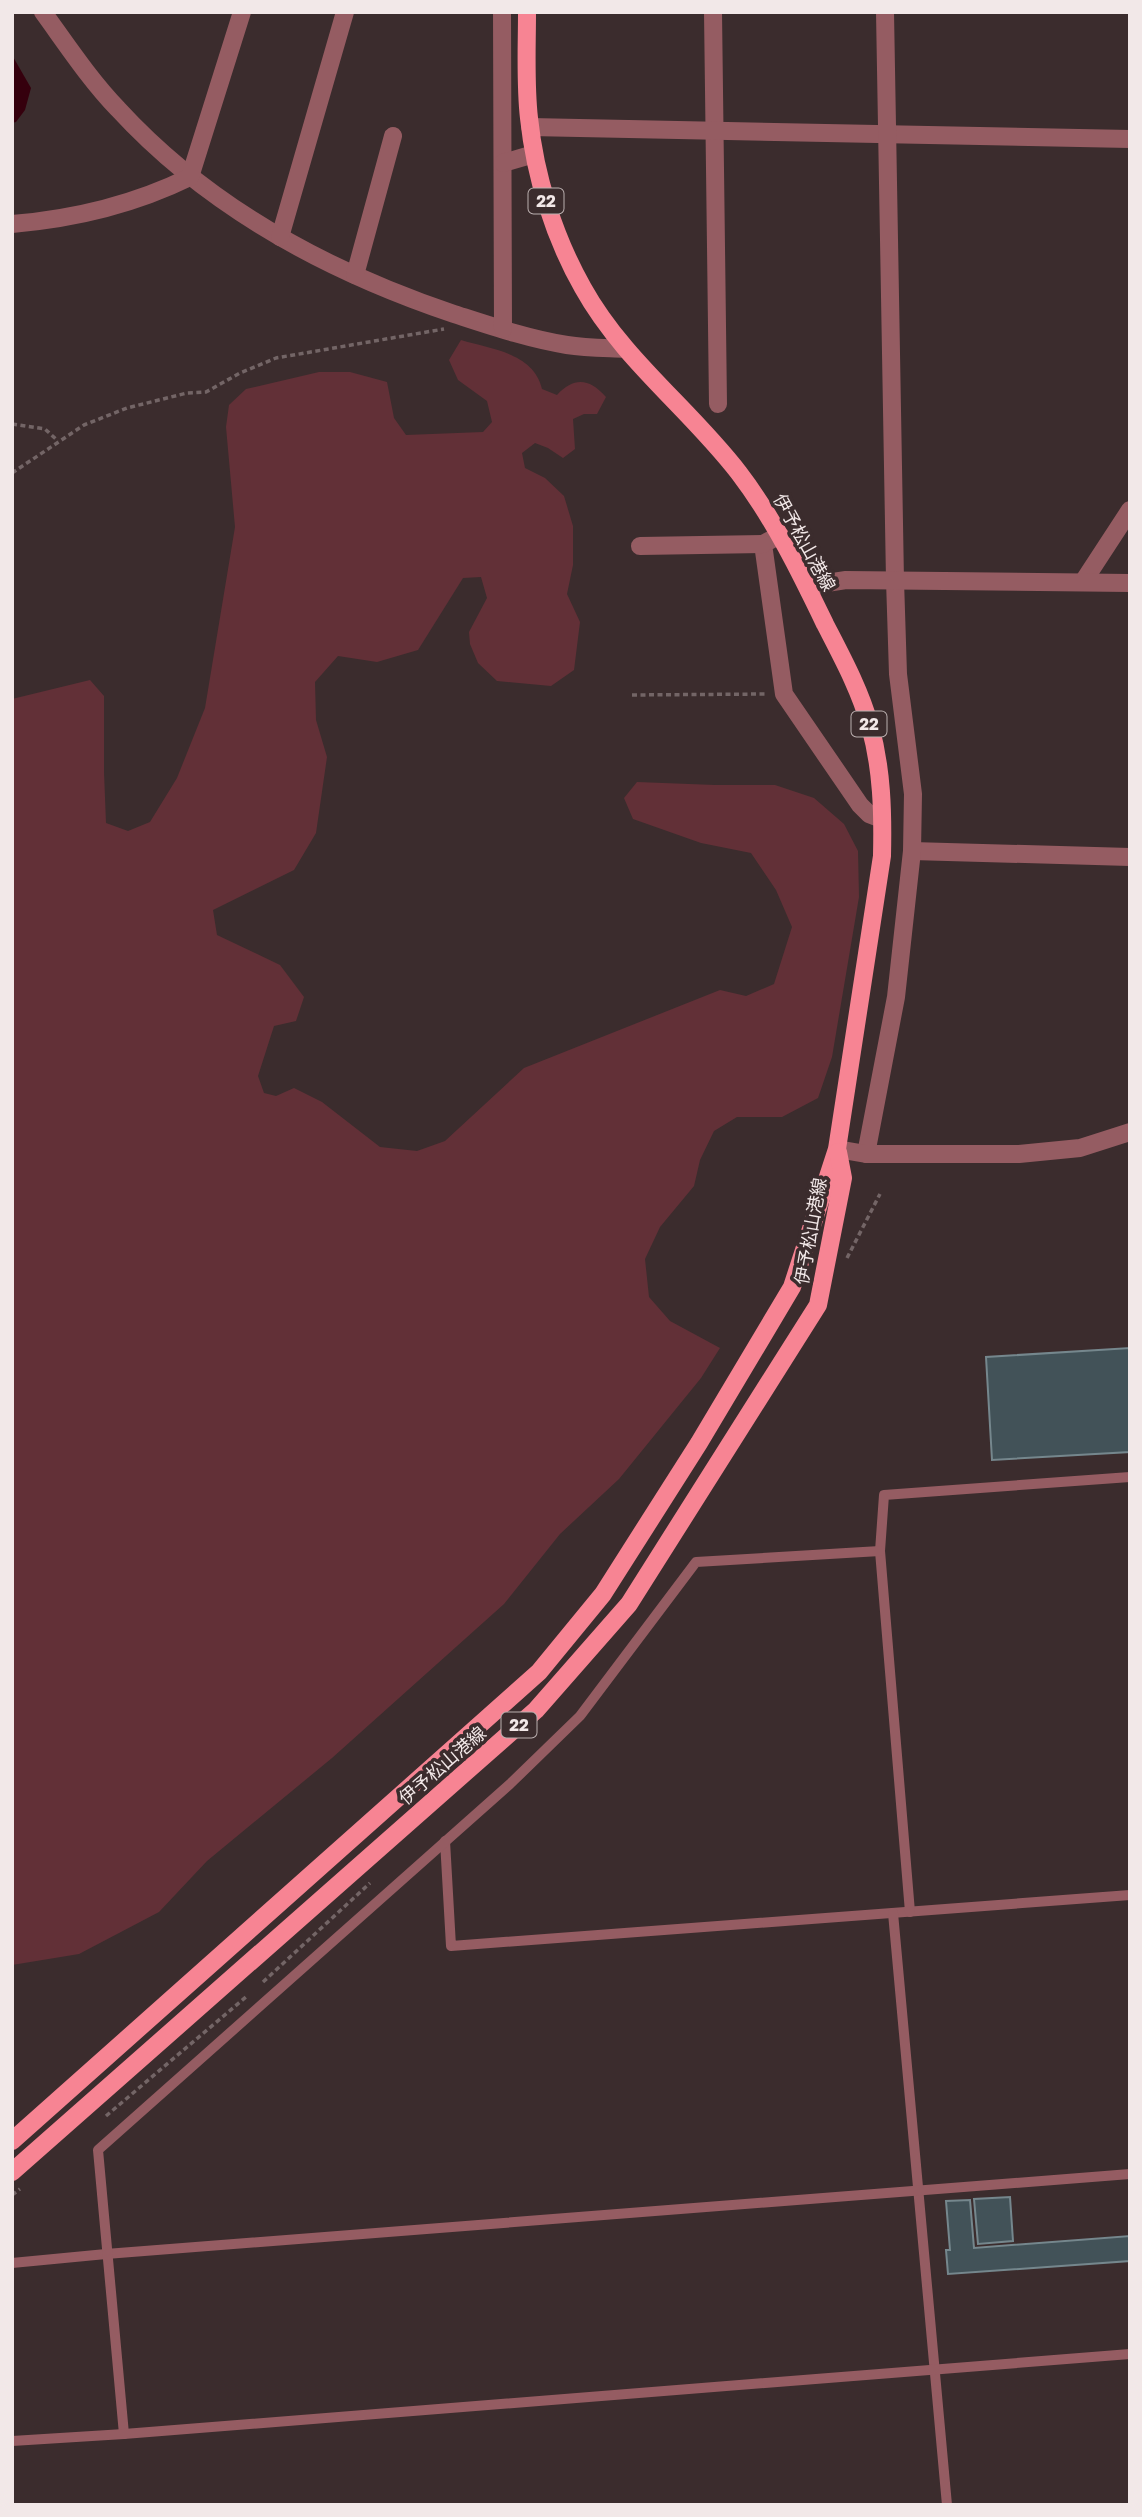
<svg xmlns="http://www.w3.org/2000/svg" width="1142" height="2517" viewBox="0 0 1142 2517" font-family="'Golos Text','Noto Sans JP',sans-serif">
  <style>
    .green { fill: #623037 }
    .water { fill: #35000d }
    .building { fill: #425258; stroke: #75878d; stroke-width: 2 }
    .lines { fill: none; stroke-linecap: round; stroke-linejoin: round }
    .path { stroke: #736566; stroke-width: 3.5; stroke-dasharray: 5 3.5; stroke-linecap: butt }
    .service { stroke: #955c62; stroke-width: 10 }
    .minor { stroke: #955c62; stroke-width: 18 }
    .tertiary { stroke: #955c62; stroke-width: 18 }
    .primary { stroke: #f78493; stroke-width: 18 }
    .labels { text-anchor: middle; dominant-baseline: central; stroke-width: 7; stroke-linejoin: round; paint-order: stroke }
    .shield { fill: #3b2c2d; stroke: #bbb0b0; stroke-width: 2 }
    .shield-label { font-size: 16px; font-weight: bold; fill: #f2e8e8 }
    .street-label { font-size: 18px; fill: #f2e8e8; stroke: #3b2c2d }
  </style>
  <rect width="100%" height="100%" fill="#3b2c2d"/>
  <path class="green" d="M461 340C491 349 534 353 542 389L557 395C574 377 589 378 606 397L597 414H584L573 419 575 449 563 458 548 448 535 443 522 453 525 468 545 478 564 496 573 526V565L567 594 580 622 574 670 551 686 497 681 478 663 470 644 469 632 487 598 481 577 463 578 418 650 377 662 338 656 315 682 316 720 327 757 316 833 294 870 213 910 217 935 280 965 304 997 296 1021 274 1026 258 1076 264 1093 276 1096 294 1088 322 1102 380 1147 417 1151 445 1141 524 1068 720 990 746 996 774 984 792 927 776 890 751 853 701 843 633 819 624 798 637 782 715 785H775L814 798 844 824 858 851 859 897 832 1057 818 1098 782 1117H737L714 1131 700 1160 694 1186 660 1227 645 1259 649 1297 670 1321 720 1348 701 1378 619 1479 560 1534 504 1604 332 1758 207 1861 159 1912 79 1954 12 1965V699L90 680 104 696V772L106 823 128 831 150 822 177 778 205 708 235 527 226 427 229 405 246 389 319 372H350L387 382 394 418 406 435 483 432 492 422 487 401 458 380 449 360Z"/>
  <polygon class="water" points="12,55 31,88 25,110 16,122 12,123"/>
  <g class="building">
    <polygon points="1130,1348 1130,1452 992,1460 986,1357"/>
    <polygon points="1010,2197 1013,2241 978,2244 974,2199"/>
    <polygon points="970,2200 974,2248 1130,2236 1130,2261 948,2274 946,2250 950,2250 946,2201"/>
  </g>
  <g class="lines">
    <g class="path">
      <polyline points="12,424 45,429 58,441"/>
      <polyline points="12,473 84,425 127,408 187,393 206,392 240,373 276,358 444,329"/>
      <polyline points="632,695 766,694"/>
      <polyline points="847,1258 880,1194"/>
      <polyline points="263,1982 370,1883"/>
      <polyline points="106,2116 247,1996"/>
      <polyline points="12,2195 20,2189"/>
    </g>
    <g class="service">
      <polyline points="445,1841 451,1946 1130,1895"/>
      <polyline points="910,1912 880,1551 884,1495 1130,1477"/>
      <polyline points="893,1913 947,2505"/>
      <polyline points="12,2263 106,2254 1130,2174"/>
      <polyline points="124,2434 98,2150 510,1784 580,1716 696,1562 880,1551"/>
      <polyline points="12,2441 124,2434 1130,2354"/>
    </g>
    <g class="minor">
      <path d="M43 12C67 45 90 80 118 109 208 207 329 272 454 314 491 326 529 339 567 345 586 348 606 348 625 349"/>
      <polyline points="502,12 503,329"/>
      <polyline points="713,12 718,404"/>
      <polyline points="530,127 1130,139"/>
      <polyline points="503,163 534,154"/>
      <path d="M12 224C72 219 135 204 190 177L242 12"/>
      <polyline points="280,237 345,12"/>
      <polyline points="355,275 393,136"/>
      <polyline points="780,535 763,544 784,694 860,805 869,814 882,819"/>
      <polyline points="640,546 763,544"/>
      <polyline points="1083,582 1130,510"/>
      <polyline points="912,851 1130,857"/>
      <polyline points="866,1154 896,997 912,851 913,794 898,674 895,580 885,12"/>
    </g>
    <g class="tertiary">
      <polyline points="809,591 820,584 846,580 1130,583"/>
      <polyline points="837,1149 866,1154 1019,1154 1080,1148 1130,1132"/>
    </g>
    <g class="primary">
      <path d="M12 2141 539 1672 603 1594 699 1443 792 1287 837 1149 882 856C883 812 882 769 870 726 860 690 842 657 825 624 800 572 774 519 739 473 690 409 623 360 583 288 554 237 535 176 529 118 525 83 527 47 527 12"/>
      <polyline points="12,2172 536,1710 629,1604 818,1305 843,1178 838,1152"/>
    </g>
  </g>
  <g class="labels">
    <g class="shield">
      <rect x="528.5" y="188.5" width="35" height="25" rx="5"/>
      <rect x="851.5" y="711.5" width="35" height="25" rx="5"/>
      <rect x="501.5" y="1712.5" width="35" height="25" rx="5"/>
    </g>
    <g class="shield-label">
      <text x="546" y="201">22</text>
      <text x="869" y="724">22</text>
      <text x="519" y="1725">22</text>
    </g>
    <g class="street-label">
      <text transform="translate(805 542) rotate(61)">伊予松山港線</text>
      <text transform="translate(810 1231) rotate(-80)">伊予松山港線</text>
      <text transform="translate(442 1765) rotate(-41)">伊予松山港線</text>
    </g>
  </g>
  <rect width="1142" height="2517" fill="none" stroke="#f2e8e8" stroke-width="28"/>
</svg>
